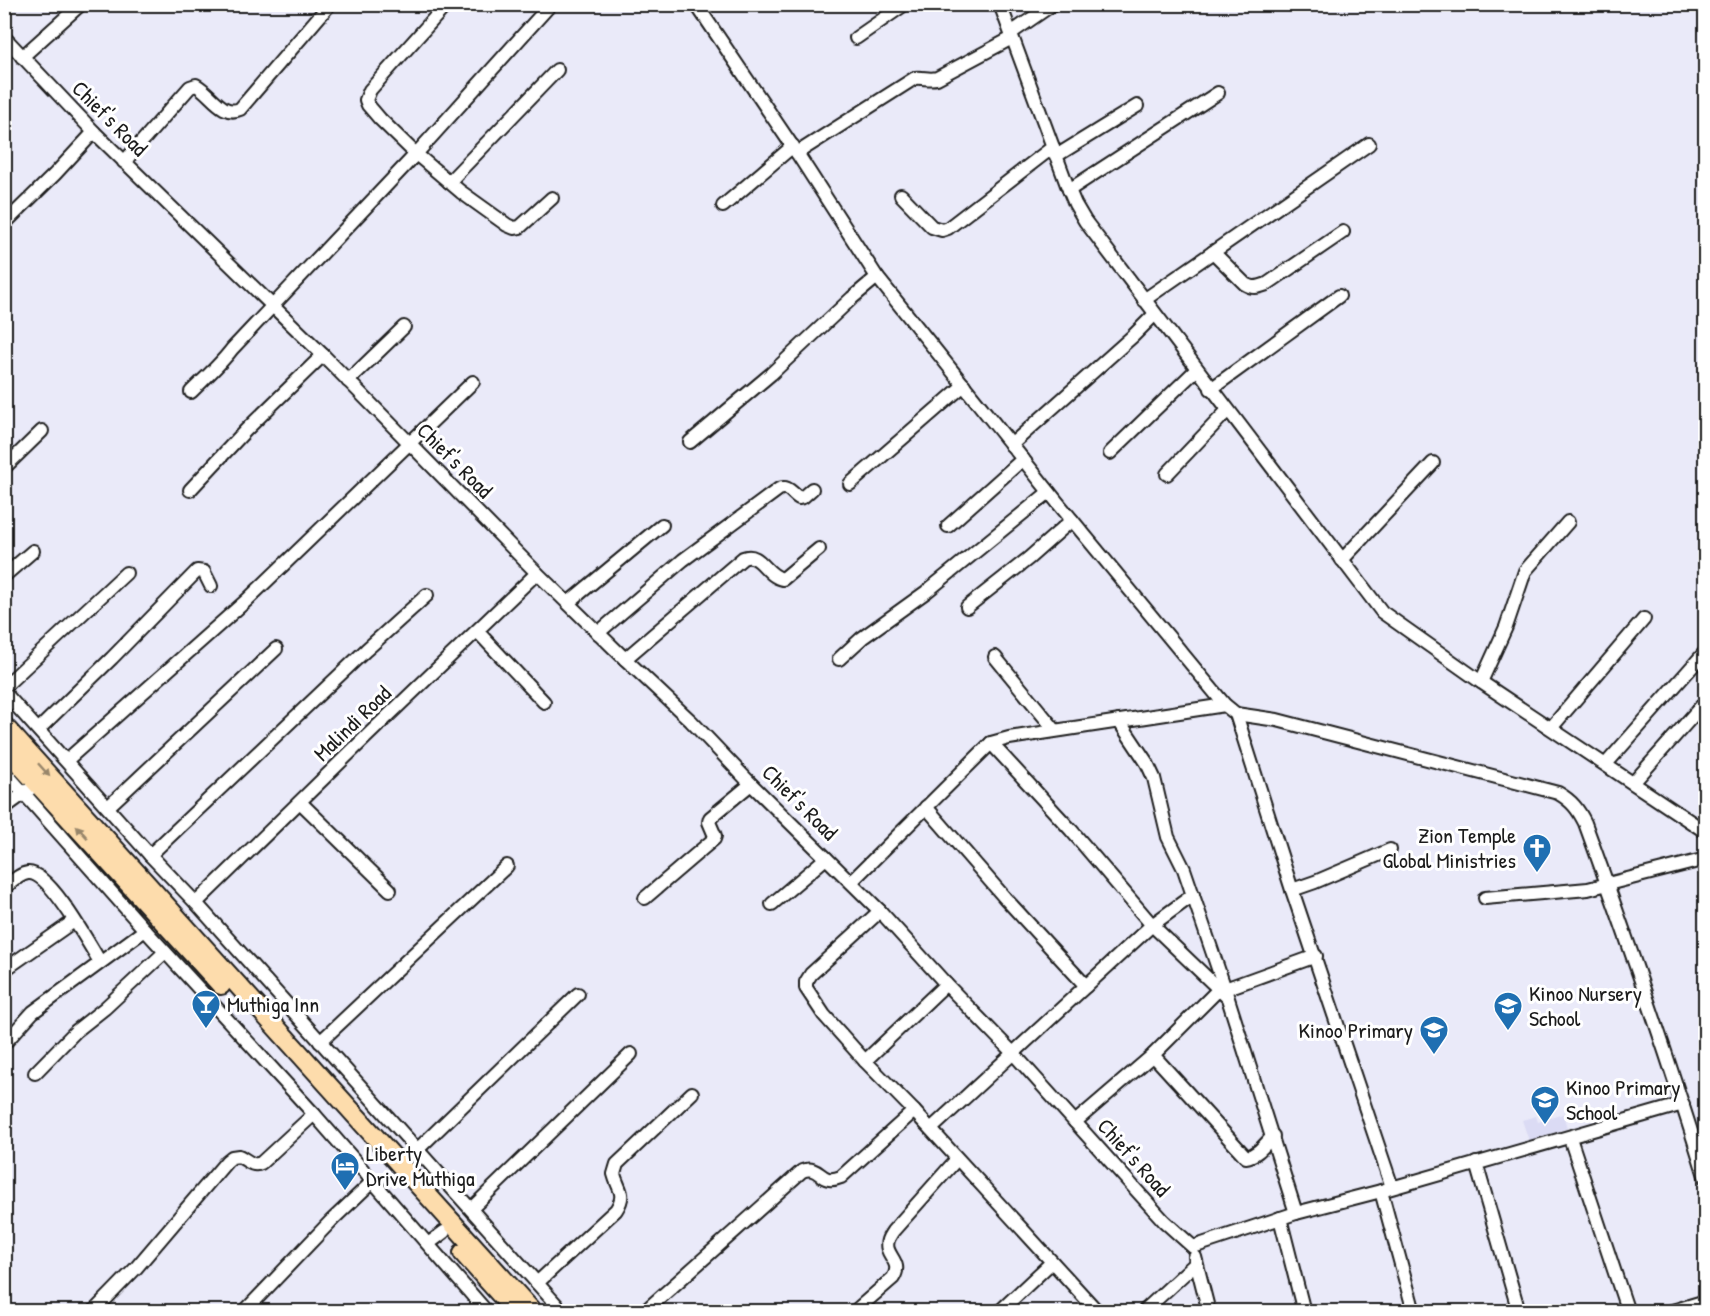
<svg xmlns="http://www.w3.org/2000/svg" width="1710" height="1316" viewBox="0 0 1710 1316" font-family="'Patrick Hand',sans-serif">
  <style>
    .built { fill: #dbdbf4 }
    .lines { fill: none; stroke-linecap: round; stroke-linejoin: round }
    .minor-casing { stroke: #1c1c1c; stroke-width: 16 }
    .highway-casing { stroke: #1c1c1c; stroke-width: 22 }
    .minor { stroke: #fff; stroke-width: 12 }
    .highway { stroke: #fddcac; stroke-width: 18 }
    .oneway { fill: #98866b }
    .labels { text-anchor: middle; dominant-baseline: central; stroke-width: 6; stroke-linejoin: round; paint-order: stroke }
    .street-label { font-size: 22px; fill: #1c1c1c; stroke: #fff }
    .poi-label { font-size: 22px; fill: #1c1c1c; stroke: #fff; text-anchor: start }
  </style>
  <rect width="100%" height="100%" fill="#eaeaf9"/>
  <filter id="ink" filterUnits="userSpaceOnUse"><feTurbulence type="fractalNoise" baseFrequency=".0167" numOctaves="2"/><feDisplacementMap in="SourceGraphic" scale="12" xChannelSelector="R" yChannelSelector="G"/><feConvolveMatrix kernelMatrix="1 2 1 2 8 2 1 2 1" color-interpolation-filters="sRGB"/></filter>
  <g filter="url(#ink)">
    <polygon class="built" points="1563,1114 1567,1128 1529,1141 1522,1120 1536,1116 1538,1122"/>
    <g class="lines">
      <g class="minor-casing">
        <g id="minor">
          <polyline points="447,4 370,90 366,100 368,105 380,119 416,154 461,192 507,225 514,228 520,227 552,198"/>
          <polyline points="696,4 797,153 877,277 1058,503 1225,705 1236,714 1292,890 1392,1187"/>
          <polyline points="1000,4 1067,185 1075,204 1085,221 1382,612 1481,682 1706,832"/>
          <polyline points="1011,33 1053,4"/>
          <polyline points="4,37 94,132 323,355 537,573 625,659 691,721 751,784 880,911 946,984 1013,1053 1164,1221 1193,1247 1296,1213 1381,1191 1683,1104"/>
          <polyline points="856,38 905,4"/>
          <polyline points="22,57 81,4"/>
          <path d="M797 153 915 78C923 77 929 80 937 78L1012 38"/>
          <polyline points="1056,156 1137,106"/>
          <path d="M124 162 190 87 196 85C211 93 222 117 240 109L330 4"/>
          <polyline points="449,182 557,70"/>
          <polyline points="1069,190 1218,93"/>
          <polyline points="901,195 932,227 942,230 948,228 1053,147"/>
          <polyline points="723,206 793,146"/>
          <polyline points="4,224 55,174 94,132"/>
          <path d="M1213 252 1245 284C1253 289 1258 287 1267 284L1343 232"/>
          <polyline points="1144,300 1369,144"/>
          <polyline points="348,381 404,327"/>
          <polyline points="1211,389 1339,296"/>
          <path d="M191 392C205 378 220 365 232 349L416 154 551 4"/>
          <polyline points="690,442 771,374 852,298 877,277"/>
          <polyline points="1011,445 1133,336 1155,314"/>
          <polyline points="1110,453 1197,369"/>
          <polyline points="4,468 42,431"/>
          <polyline points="1167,474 1228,410"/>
          <polyline points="850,484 964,385"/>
          <polyline points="190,490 246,430 323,355"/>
          <polyline points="948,526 1023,459"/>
          <polyline points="1342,560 1433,463"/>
          <polyline points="4,576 33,551"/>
          <polyline points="568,603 662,525"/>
          <polyline points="967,607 1029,558 1072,520"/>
          <polyline points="477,631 544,702"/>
          <path d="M598 633 683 560 779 489C789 485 792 494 799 498L803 497 812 489"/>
          <polyline points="995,657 1055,730"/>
          <path d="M625 659 743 558C761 551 765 576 783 579L819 549"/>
          <polyline points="839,659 862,638 926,592 1049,492"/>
          <polyline points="1481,682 1506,627 1525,571 1568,522"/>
          <polyline points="4,687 126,573"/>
          <polyline points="4,692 150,855 196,903 563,1312"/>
          <path d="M1236 714 1277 720 1558 793C1572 801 1578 809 1585 823 1628 941 1669 1059 1706 1179"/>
          <polyline points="1119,721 1147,763 1154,778 1168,837 1184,869 1225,989 1296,1213"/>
          <polyline points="1551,728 1644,619"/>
          <polyline points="39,729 112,658 197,571 204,572 211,586"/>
          <polyline points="991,743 1071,830 1152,925 1226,996"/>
          <polyline points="67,760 247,600 473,382"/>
          <polyline points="1606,764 1706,651"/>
          <polyline points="4,771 145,930 314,1114 487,1312"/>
          <polyline points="1633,783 1706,701"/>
          <polyline points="300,802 390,890"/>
          <polyline points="108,807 276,649"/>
          <polyline points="926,807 1005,898 1086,986"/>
          <polyline points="4,808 30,789"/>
          <polyline points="150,855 366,650 427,595"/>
          <polyline points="851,882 991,743 1009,738 1035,734 1225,705"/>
          <path d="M4 888C11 883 19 874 28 873 49 871 89 944 100 962"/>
          <polyline points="1292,890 1315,882 1390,850"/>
          <polyline points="645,898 714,839 715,836 709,822 710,818 751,784"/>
          <polyline points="1485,898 1588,889 1706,859"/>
          <polyline points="196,903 367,736 537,573"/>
          <polyline points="772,904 826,858"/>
          <polyline points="880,911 811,974 806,982 806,988 824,1015 865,1061 914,1111 1098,1312"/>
          <polyline points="4,970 74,921"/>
          <polyline points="1225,989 1316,956"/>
          <polyline points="320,1042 507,866"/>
          <polyline points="4,1044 33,1012 145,930"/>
          <path d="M1153 1055 1246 1157C1257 1156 1265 1144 1273 1136"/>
          <polyline points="865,1061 946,984"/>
          <polyline points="35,1073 76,1031 105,1008 165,952"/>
          <polyline points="1075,1122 1153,1055 1218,990"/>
          <polyline points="931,1129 1152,925 1193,895"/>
          <polyline points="1570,1138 1628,1312"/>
          <polyline points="417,1150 578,994"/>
          <polyline points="1476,1163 1519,1312"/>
          <polyline points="1381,1191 1414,1312"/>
          <polyline points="471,1209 631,1054"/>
          <polyline points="1280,1218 1304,1312"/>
          <polyline points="428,1244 444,1232"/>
          <polyline points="1195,1257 1209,1312"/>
          <path d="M537 1283 616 1210C627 1193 618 1190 614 1174L617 1164 692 1093"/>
          <path d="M93 1312 136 1268 227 1161 232 1157 239 1156C247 1160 252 1167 261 1163L314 1114"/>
          <polyline points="244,1312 331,1221 373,1181"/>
          <path d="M644 1312 802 1171C822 1164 818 1186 841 1177L914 1111"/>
          <path d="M854 1312 893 1278C904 1261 883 1256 888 1240 889 1237 891 1234 893 1231L957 1159"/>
          <polyline points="999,1312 1052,1262"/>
          <polyline points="1143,1312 1196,1263"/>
          <polyline points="1669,1312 1706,1301"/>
        </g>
      </g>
      <g class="highway-casing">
        <g id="highway">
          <polyline points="4,726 533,1312"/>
          <polyline points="4,747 221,985"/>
          <polyline points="463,1253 516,1312"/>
        </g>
      </g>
      <use href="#minor" class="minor"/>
      <use href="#highway" class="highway"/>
    </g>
    <defs><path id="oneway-solid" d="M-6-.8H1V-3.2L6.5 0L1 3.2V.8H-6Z" transform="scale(1.5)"/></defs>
    <g class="oneway">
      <use href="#oneway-solid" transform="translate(44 770) rotate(48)"/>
      <use href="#oneway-solid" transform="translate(82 832) rotate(-132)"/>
    </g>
  </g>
  <defs>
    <g id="church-pin" transform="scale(1.5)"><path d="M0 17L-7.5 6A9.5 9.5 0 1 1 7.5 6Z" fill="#1f6fb2" stroke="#fff"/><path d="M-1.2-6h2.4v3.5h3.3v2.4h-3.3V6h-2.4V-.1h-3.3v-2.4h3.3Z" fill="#fff"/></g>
    <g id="bar-pin" transform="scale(1.5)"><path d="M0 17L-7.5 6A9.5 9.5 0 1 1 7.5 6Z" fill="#1f6fb2" stroke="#fff"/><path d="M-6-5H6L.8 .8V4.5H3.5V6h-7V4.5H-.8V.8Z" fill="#fff"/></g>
    <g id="school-pin" transform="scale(1.5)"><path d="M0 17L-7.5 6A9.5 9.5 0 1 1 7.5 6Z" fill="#1f6fb2" stroke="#fff"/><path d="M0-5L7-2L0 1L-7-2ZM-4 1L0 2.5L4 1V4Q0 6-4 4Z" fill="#fff"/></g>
    <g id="hotel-pin" transform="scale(1.5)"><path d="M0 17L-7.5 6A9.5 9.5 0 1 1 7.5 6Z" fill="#1f6fb2" stroke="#fff"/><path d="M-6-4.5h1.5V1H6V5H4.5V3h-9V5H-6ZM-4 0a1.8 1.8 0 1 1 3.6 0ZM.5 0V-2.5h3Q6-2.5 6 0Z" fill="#fff"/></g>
  </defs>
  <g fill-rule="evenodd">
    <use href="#church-pin" x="1537" y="848"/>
    <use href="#bar-pin" x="206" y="1004"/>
    <use href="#school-pin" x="1508" y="1006"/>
    <use href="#school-pin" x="1434" y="1030"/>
    <use href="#school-pin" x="1545" y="1100"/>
    <use href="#hotel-pin" x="345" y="1166"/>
  </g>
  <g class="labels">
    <g class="street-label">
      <text transform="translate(110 118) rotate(45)">Chief's Road</text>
      <text transform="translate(455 460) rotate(45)">Chief's Road</text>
      <text transform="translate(352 723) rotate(-44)">Malindi Road</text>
      <text transform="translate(800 802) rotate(45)">Chief's Road</text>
      <text transform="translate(1134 1157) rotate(48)">Chief's Road</text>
    </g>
    <g class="poi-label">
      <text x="1516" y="835" text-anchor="end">Zion Temple<tspan x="1516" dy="25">Global Ministries</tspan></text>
      <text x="1529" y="993">Kinoo Nursery<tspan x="1529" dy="25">School</tspan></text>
      <text x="227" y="1004">Muthiga Inn</text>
      <text x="1413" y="1030" text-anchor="end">Kinoo Primary</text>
      <text x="1566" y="1087">Kinoo Primary<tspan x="1566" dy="25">School</tspan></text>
      <text x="366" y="1153">Liberty<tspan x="366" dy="25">Drive Muthiga</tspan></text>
    </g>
  </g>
  <rect width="1710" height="1316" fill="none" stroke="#fff" stroke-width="24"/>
  <rect x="12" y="12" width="1686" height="1292" fill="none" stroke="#1c1c1c" stroke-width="2" filter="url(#ink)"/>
</svg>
